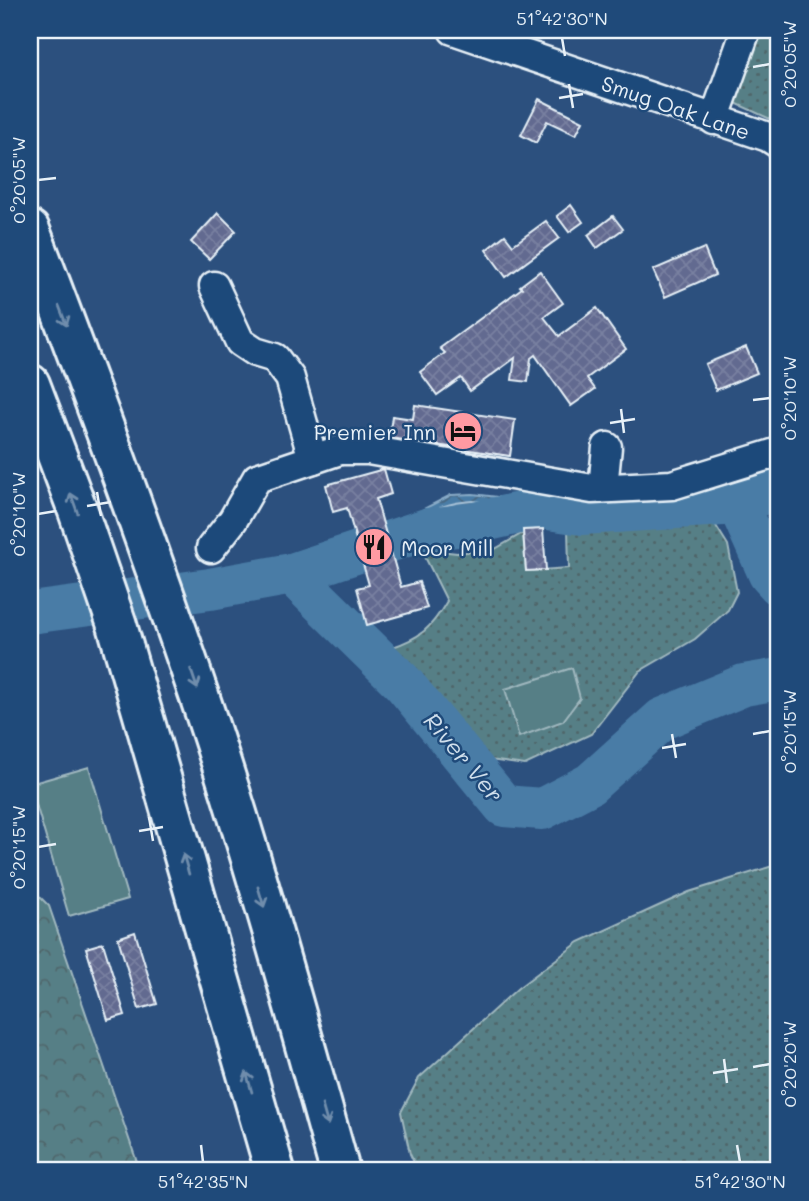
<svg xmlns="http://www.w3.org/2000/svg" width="809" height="1201" viewBox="0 0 809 1201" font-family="Mali,sans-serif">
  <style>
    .grass { fill: url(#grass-dots); stroke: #a0b8bf; stroke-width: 2 }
    .forest { fill: url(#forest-crowns); stroke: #a0b8bf; stroke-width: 2 }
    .green { fill: #577f86; stroke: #a0b8bf; stroke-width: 2 }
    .water { fill: url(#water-waves); stroke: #89abc7; stroke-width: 2 }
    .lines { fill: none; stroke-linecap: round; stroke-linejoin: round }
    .shore { stroke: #a8c2d7; stroke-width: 2 }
    .river { stroke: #497ca6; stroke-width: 42 }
    .building { fill: url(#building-cross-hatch); stroke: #e8f1f8; stroke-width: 2 }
    .minor-casing { stroke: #e8f1f8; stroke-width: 33 }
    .highway-casing { stroke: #e8f1f8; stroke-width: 44 }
    .minor { stroke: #1f4a7a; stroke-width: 28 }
    .highway { stroke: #1f4a7a; stroke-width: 38 }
    .oneway { stroke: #6f8dac }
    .ticks { fill: none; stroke: #e8f1f8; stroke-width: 2.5 }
    .labels { text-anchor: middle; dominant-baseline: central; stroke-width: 5; stroke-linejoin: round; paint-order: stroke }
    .street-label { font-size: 21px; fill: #e8f1f8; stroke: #1f4a7a }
    .poi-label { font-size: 21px; fill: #e8f1f8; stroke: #1f4a7a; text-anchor: end }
    .water-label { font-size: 23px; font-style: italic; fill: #d0dfec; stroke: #1f4a7a }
    .neatline { fill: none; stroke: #e8f1f8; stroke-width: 2.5 }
    .ticks-label { font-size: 18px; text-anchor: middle; fill: #e8f1f8 }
  </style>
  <defs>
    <pattern id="grass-dots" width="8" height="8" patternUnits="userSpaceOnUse" patternTransform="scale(1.75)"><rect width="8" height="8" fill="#577f86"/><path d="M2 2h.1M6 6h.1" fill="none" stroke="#4f666b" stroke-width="1.8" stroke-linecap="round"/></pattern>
    <pattern id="forest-crowns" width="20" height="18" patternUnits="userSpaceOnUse" patternTransform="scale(1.75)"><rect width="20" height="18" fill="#577f86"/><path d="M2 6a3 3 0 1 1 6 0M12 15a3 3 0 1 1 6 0" fill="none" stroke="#4f666b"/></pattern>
    <pattern id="water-waves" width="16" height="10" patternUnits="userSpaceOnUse" patternTransform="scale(1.75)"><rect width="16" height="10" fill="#497ca6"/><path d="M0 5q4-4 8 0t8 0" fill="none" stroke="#48657d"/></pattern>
    <pattern id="building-cross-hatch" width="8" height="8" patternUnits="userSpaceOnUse" patternTransform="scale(1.75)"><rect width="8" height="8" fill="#626a90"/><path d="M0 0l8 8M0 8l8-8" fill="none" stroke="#7880a0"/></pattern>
  </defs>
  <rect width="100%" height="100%" fill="#2c507e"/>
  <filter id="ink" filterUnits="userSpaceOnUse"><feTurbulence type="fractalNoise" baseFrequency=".0143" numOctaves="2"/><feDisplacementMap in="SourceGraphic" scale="14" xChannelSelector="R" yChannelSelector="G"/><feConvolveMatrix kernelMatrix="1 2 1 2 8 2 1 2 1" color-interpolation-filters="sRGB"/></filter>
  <g filter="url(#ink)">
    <g class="grass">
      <polygon points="758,30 779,30 779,123 731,101"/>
      <path d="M708 513 728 545 737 592 728 610 695 639 640 671 591 734 525 765 476 758 435 713 390 648C420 638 431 629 447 601L421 549 457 553 495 549 523 533 526 571 569 568 568 528Z"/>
      <polygon points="779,864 779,1171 418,1171 410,1154 401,1112 419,1078 518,988 579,942 689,892"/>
    </g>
    <polygon class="forest" points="30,887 49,906 140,1171 30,1171"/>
    <g class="green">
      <polygon points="572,668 580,698 563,721 519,737 505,689"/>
      <polygon points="89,767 128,899 69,916 30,784"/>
    </g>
    <path class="water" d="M473 494 546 503 545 518C524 522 509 534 489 540 465 546 437 543 413 542L406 518 451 495Z"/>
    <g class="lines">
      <g class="shore">
        <path d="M473 501 529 507 531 511C503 531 452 545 418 534L415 522C430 508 453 502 473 501Z"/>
        <path d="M473 509 500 512 502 516C489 526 447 532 432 525L433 521 455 511Z"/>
      </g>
      <g class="river">
        <polyline points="738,504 769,574 779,585"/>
        <polyline points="292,574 427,529 466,525 541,508 582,514 738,504 779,487"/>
        <polyline points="30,613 210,589 292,574 403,683 504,806 542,809 590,784 662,719 744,685 779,679"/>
      </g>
    </g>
    <g class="building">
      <polygon points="539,99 583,121 576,135 547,121 536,143 521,135"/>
      <polygon points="571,205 583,222 569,232 557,216"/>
      <polygon points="218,213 236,231 209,259 191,242"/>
      <polygon points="613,216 623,229 597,248 588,235"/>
      <polygon points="546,221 559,238 506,277 486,250 505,235 513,245"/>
      <polygon points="704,248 715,275 665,297 653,270"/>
      <polygon points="540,271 563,303 544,317 559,336 597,308 626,349 587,378 595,389 571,406 535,355 531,358 528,382 512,380 515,358 470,391 461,378 437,395 420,372 445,353 440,348 522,288 520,286"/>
      <polygon points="746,347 757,373 716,390 705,364"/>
      <polygon points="415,405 515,420 510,456 389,438 392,416 413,419"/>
      <polygon points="384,469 391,494 376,499 401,587 419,582 427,608 367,625 357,588 369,585 347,508 333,512 326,485"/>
      <polygon points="543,529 546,570 526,571 523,530"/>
      <polygon points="135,932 157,1004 139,1009 118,938"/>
      <polygon points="103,943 125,1015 108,1020 86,948"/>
    </g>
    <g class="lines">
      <g class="minor-casing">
        <g id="minor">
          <polyline points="453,30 768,137 779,144"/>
          <polyline points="714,120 746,30"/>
          <polyline points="214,286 240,342 255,352 275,358 290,378 313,459"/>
          <polyline points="603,488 607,447"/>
          <polyline points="211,548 233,520 257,478 340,450 368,450 592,489 672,485 779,452"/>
        </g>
      </g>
      <g class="highway-casing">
        <g id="highway">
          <path d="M30 230C92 392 152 554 207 719 256 868 298 1020 340 1171"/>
          <polyline points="30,384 78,511 117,625 275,1171"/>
        </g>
      </g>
      <use href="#minor" class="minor"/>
      <use href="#highway" class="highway"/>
    </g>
    <defs><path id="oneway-shaft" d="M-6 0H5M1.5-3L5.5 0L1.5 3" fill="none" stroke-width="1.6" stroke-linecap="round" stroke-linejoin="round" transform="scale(1.75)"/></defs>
    <g class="oneway">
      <use href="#oneway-shaft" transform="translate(63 316) rotate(69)"/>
      <use href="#oneway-shaft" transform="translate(74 503) rotate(-110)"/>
      <use href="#oneway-shaft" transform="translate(194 679) rotate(71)"/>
      <use href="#oneway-shaft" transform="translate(186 864) rotate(-106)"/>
      <use href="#oneway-shaft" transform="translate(261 897) rotate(73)"/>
      <use href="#oneway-shaft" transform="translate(249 1082) rotate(-106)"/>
      <use href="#oneway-shaft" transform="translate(325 1115) rotate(74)"/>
    </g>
  </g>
  <path class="ticks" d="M562 38 565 56M753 67 770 64M569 84 573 108M559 98 583 94M38 180 56 178M753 400 770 398M621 409 624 433M610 423 635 419M97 492 101 516M87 506 111 502M38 514 56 511M672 734 676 758M753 734 770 731M662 748 686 744M149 817 153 841M139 831 163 827M38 847 56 844M724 1059 727 1083M753 1067 770 1064M713 1073 738 1069M201 1145 203 1162M737 1145 740 1162"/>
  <defs>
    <g id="hotel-disc" transform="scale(2.0125)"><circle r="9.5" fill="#ff9aa2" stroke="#1f4a7a"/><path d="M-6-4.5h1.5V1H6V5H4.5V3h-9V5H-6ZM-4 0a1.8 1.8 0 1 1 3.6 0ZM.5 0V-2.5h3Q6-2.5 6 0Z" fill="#111"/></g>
    <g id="restaurant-disc" transform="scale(2.0125)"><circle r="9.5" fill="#ff9aa2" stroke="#1f4a7a"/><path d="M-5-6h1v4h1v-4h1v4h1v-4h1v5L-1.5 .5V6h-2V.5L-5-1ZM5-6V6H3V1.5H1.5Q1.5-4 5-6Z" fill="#111"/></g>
  </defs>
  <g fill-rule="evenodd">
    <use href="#hotel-disc" x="463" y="431"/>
    <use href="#restaurant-disc" x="374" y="547"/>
  </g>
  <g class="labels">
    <g class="street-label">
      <text transform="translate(676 107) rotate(19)">Smug Oak Lane</text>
    </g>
    <g class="poi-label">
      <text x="436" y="431">Premier Inn</text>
      <text x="401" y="547" text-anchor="start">Moor Mill</text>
    </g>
    <g class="water-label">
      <text transform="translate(464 757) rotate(50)">River Ver</text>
    </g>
  </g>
  <rect width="809" height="1201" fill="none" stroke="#1f4a7a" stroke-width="77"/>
  <rect x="38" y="38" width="732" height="1124" class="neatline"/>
  <g class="ticks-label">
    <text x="562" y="25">51°42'30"N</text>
    <text transform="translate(790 64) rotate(-90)" y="6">0°20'05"W</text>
    <text transform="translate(19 180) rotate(-90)" y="6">0°20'05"W</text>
    <text transform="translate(790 398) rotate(-90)" y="6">0°20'10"W</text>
    <text transform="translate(19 514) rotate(-90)" y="6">0°20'10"W</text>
    <text transform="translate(790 731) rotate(-90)" y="6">0°20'15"W</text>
    <text transform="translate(19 847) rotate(-90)" y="6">0°20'15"W</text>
    <text transform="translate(790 1064) rotate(-90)" y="6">0°20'20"W</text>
    <text x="203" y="1188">51°42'35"N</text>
    <text x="740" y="1188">51°42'30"N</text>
  </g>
</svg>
